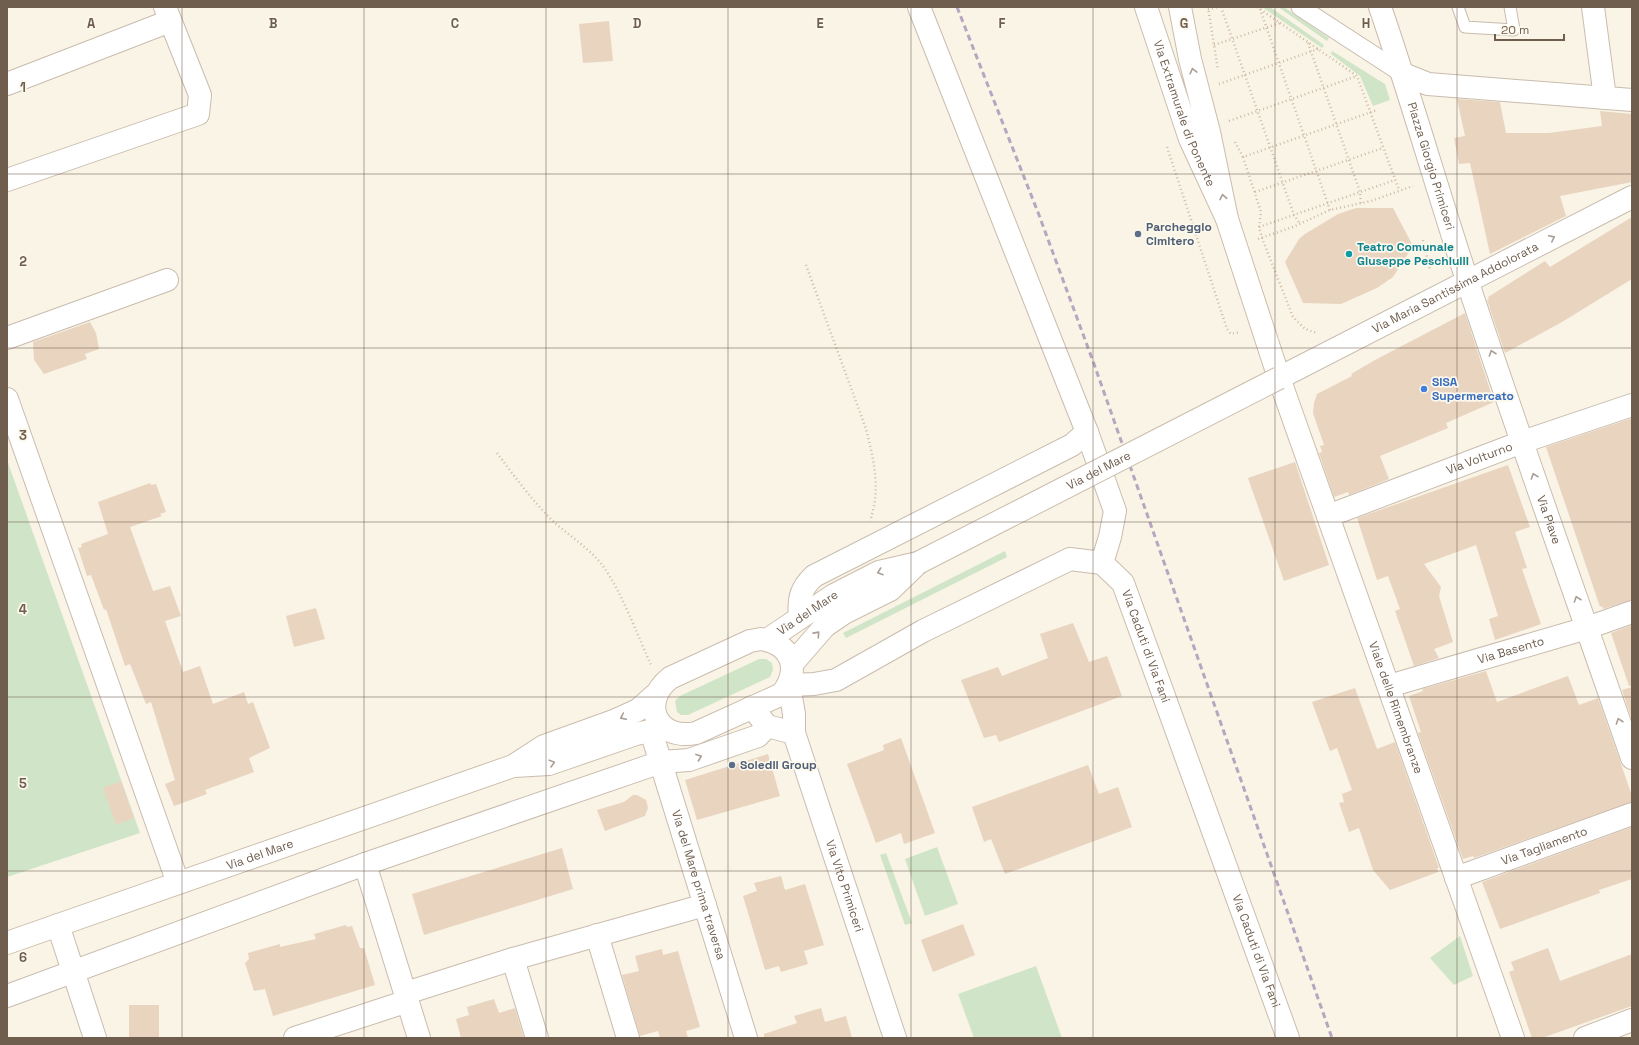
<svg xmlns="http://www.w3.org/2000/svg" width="1639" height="1045" viewBox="0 0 1639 1045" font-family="'Space Grotesk',sans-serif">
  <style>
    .green { fill: #d0e5c7 }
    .building { fill: #e9d4c0 }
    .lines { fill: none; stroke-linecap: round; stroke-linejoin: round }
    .service-casing { stroke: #c9bcae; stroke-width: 13 }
    .pedestrian-casing { stroke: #c9bcae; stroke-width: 19 }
    .minor-casing { stroke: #c9bcae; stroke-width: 24 }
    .tertiary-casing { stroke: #c9bcae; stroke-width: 24 }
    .secondary-casing { stroke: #ccbdac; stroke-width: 24 }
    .path { stroke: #d0baa5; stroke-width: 2.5; stroke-dasharray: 1 3; stroke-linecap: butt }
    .service { stroke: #fff; stroke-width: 11 }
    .pedestrian { stroke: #fff; stroke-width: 17 }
    .minor { stroke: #fff; stroke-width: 22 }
    .tertiary { stroke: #fff; stroke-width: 22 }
    .secondary { stroke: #fff; stroke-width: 22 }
    .rail { stroke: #b8a6c1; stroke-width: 3; stroke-dasharray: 6 4; stroke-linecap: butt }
    .secondary-bridge-casing { stroke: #ccbdac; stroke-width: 24; stroke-linecap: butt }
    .secondary-bridge { stroke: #fff; stroke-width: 22 }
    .oneway { stroke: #a99e95 }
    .grid { fill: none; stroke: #6f5d4e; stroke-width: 1; stroke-opacity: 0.55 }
    .service-dot { fill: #5c6f8a; stroke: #fcf8ec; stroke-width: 1.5 }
    .culture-dot { fill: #0f9aa8; stroke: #fcf8ec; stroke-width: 1.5 }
    .shop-dot { fill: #3f7fe0; stroke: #fcf8ec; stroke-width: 1.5 }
    .labels { text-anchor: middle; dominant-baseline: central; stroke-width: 3.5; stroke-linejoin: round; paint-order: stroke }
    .street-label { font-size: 12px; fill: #6f5d4e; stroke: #fcf8ec }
    .service-label { font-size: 12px; font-weight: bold; fill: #4e5e75; stroke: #fcf8ec; text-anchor: start }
    .culture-label { font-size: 12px; font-weight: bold; fill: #0d838f; stroke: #fcf8ec; text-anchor: start }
    .shop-label { font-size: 12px; font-weight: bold; fill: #366cbe; stroke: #fcf8ec; text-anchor: start }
    .grid-label { font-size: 13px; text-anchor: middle; font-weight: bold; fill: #6f5d4e; stroke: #fcf8ec; stroke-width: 3.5; stroke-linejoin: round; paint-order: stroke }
  </style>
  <rect width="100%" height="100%" fill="#f9f4e6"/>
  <g class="green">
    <polygon points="1262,7 1270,7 1324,45 1322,48"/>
    <polygon points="1278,7 1284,7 1329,38 1327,41"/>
    <polygon points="1332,51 1385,84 1390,100 1373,106 1360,76 1331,54"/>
    <polygon points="7,460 140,833 7,877"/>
    <polygon points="1005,551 1007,557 846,638 843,633"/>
    <polygon points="759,659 766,659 772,663 773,670 770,677 688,715 681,715 677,712 675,701 680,696"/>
    <polygon points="937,847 958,904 925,916 905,859"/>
    <polygon points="886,853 912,923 905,925 880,855"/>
    <polygon points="1460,936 1473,976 1454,985 1430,958"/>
    <polygon points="1036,966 1062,1038 974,1038 958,994"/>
  </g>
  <g class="building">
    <polygon points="609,21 613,61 583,63 579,24"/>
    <polygon points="1457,99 1500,102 1506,133 1549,133 1602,126 1600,111 1632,114 1632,182 1560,196 1566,216 1490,254 1470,163 1459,164 1454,138 1465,136"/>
    <polygon points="1356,208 1393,208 1413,246 1393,277 1377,288 1341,304 1303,303 1285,262 1299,239 1305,234 1338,214"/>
    <polygon points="1632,217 1632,279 1562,322 1505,353 1487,300 1489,299 1488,297 1545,261 1550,267"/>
    <polygon points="1465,313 1494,402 1446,423 1448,428 1380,456 1389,479 1349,495 1348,492 1334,497 1319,453 1322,452 1320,446 1324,445 1313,413 1314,403 1317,394 1352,376 1351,374 1375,360"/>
    <polygon points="90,322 96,333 99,349 85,354 87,359 44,374 34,360 33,342"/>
    <polygon points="1632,418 1632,600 1603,609 1602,606 1600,607 1546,447"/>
    <polygon points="1295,462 1329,565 1284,581 1248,478"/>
    <polygon points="1508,465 1530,527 1515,532 1527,568 1522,569 1541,624 1495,640 1489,619 1498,616 1476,545 1424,564 1441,587 1439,596 1453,642 1434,649 1439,658 1414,666 1395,611 1400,609 1388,576 1377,580 1357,518"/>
    <polygon points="150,483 151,485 156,484 166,512 160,514 162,516 130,527 153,591 170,586 181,616 165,621 183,672 200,666 213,704 244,692 248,704 253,702 270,748 249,758 254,772 205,790 207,794 174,806 165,784 175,780 151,702 146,704 130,664 125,666 106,609 104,610 91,575 87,576 78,548 82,547 81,544 108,534 98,502"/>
    <polygon points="316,608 325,639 294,647 286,616"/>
    <polygon points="1073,623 1089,662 1107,656 1122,696 999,742 996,735 984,738 961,680 998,667 1002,676 1048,658 1040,634"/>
    <polygon points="1632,625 1632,686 1629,686 1611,633"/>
    <polygon points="1486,671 1497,702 1568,676 1579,705 1598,698 1632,796 1632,802 1474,858 1473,856 1463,859 1418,733 1421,732 1409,696 1423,691 1422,689"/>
    <polygon points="1632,687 1632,720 1622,690"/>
    <polygon points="1355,688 1377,749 1395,742 1439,868 1437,868 1438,872 1390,890 1373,870 1359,828 1349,832 1339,803 1344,802 1342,794 1352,790 1337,748 1330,751 1312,702"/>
    <polygon points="901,738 935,833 904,844 901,833 876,843 847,764 884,750 883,745"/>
    <polygon points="768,754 780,796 697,820 685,780"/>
    <polygon points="1088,765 1099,794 1118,787 1132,827 1005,874 991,839 984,842 972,807"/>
    <polygon points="121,781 134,818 116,825 103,788"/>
    <polygon points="633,795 637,795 646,800 648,808 645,816 605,831 597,810 624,802"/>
    <polygon points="1632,827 1632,879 1599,890 1600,893 1500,929 1482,882"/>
    <polygon points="562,848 573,889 424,935 412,894"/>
    <polygon points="781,876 785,890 805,884 824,945 804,951 808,964 781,972 779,966 765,970 743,896 757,891 754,883"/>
    <polygon points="963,924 975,955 933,972 921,940"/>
    <polygon points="346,925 347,927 352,926 360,948 364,948 375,985 273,1016 265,989 254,991 245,963 249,959 248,953 280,944 280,947 316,939 314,934"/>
    <polygon points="1548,948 1560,981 1632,954 1632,1006 1542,1038 1532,1038 1509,972 1514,970 1511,962"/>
    <polygon points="662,949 663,955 678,951 700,1027 686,1031 688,1038 660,1038 658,1031 640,1036 622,975 639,971 635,956"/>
    <polygon points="494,999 499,1013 515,1008 524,1038 461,1038 456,1019 469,1015 467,1007"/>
    <rect x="129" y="1005" width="30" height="33"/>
    <polygon points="821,1008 825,1022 846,1016 852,1038 764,1038 764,1034 797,1023 794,1016"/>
  </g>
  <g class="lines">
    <g class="service-casing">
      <polyline id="service" points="1458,7 1465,27 1514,30 1510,7"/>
    </g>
    <g class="pedestrian-casing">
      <polyline id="pedestrian" points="1300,7 1403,74"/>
    </g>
    <g class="minor-casing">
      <g id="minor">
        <polyline points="919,7 1087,432 1115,511 1110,537 1102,563"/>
        <path id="s1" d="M1380 7C1411 97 1437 189 1467 280 1520 440 1577 599 1632 758"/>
        <polyline points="1593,7 1605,98"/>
        <polyline points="1403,74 1428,84 1632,100"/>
        <polyline points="7,84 170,21"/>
        <polyline points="7,180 198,114 200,95 165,7"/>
        <polyline points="7,338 167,280"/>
        <polyline points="7,399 178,883"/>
        <path id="s2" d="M1328 516 1522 442 1632 405"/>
        <path d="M800 616C798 599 801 588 814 576L1072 445 1087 432"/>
        <path id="s3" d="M1389 686 1587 628 1632 612"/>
        <path id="s4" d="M752 707 767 726 794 733V714L789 685 814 684 836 680 923 631 1070 559 1102 563 1123 583 1288 1038"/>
        <path id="s5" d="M651 731 746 1038"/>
        <path id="s6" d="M794 733 895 1038"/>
        <polyline points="365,864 419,1038"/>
        <path id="s7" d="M1456 878 1632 814"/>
        <polyline points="58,925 95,1038"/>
        <polyline points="597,935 628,1038"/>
        <polyline points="513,959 537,1038"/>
        <polyline points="406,993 513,959 705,905"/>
        <polyline points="7,996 365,864 661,762 689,760 758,736 767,726"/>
        <polyline points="295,1038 408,1001"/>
        <polyline points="1585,1038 1632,1020"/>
      </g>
    </g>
    <g class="tertiary-casing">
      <g id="tertiary">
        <path id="s8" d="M1279 378 1632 197"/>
      </g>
    </g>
    <g class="secondary-casing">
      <g id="secondary">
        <path id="s9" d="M1146 7 1190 139 1227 219 1209 132 1190 59 1180 7"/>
        <path id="s10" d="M1227 219 1279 378 1513 1038"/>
        <path d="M761 639C792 644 801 669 782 694L696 733C657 741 639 703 670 678L750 641Z"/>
        <path id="s11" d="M767 640 834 595 879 572 918 563"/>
        <polyline points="792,664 825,626 844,613 890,590 918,563"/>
        <polyline points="514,766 549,764 636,734 663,728"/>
        <path id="s12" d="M7 943 513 766 544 746 616 720 638 710 655 695"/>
      </g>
    </g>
    <g class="path">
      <polyline points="1208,7 1218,70"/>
      <polyline points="1221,7 1294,215 1300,224"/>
      <polyline points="1257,7 1357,76 1399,190"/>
      <polyline points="1208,9 1219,7"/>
      <polyline points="1260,9 1330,210"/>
      <polyline points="1308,43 1360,192 1361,203"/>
      <polyline points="1214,45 1280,23"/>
      <polyline points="1219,84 1318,49"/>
      <polyline points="1229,121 1357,76"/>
      <polyline points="1235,142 1243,157 1377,110"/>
      <polyline points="1167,147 1227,329 1231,334 1240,332"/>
      <polyline points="1243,157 1261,212 1259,227 1262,238 1293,317 1305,329 1317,333"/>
      <polyline points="1255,192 1383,148"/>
      <polyline points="1259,227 1395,180"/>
      <polyline points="1258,239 1293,227 1330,210 1371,201 1413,186"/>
      <polyline points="1423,240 1430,270"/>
      <path d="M806 265 866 429C874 460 881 490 870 521"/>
      <path d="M497 453C515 477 533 502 555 523 571 537 590 549 603 566 622 593 637 634 651 665"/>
    </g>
    <use href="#service" class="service"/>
    <use href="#pedestrian" class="pedestrian"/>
    <use href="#minor" class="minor"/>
    <use href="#tertiary" class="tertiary"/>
    <use href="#secondary" class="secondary"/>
    <polyline class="rail" points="957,7 1039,215 1094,364 1332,1038"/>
    <g class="secondary-bridge-casing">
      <g id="secondary-bridge">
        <path id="s13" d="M918 563 1279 378"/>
      </g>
    </g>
    <use href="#secondary-bridge" class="secondary-bridge"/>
  </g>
  <defs><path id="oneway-chevron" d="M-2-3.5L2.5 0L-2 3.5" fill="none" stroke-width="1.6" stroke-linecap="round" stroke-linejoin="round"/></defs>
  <g class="oneway">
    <use href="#oneway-chevron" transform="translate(1193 71) rotate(-104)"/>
    <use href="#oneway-chevron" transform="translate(1223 197) rotate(-101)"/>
    <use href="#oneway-chevron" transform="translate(1552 238) rotate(-27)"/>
    <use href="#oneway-chevron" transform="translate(1492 353) rotate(-109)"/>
    <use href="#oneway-chevron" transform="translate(1534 476) rotate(-109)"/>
    <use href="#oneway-chevron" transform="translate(880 572) rotate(161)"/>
    <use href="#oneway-chevron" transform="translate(1577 599) rotate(-109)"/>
    <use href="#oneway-chevron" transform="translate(817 634) rotate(-48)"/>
    <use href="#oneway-chevron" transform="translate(623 717) rotate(154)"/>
    <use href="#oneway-chevron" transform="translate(1619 721) rotate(-109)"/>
    <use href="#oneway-chevron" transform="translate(699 757) rotate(-20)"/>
    <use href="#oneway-chevron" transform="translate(552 763) rotate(-15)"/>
  </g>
  <path class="grid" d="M182 7V1038M364 7V1038M546 7V1038M728 7V1038M911 7V1038M1093 7V1038M1275 7V1038M1457 7V1038M7 174H1632M7 348H1632M7 522H1632M7 697H1632M7 871H1632"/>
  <g class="service-dot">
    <circle cx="1138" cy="234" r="4"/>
    <circle cx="732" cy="765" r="4"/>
  </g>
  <circle class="culture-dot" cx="1349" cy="254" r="4"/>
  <circle class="shop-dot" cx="1424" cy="389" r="4"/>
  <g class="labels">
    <g class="street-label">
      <text stroke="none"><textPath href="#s9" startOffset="113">Via Extramurale di Ponente</textPath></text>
      <text stroke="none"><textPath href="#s1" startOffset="167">Piazza Giorgio Primiceri</textPath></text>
      <text stroke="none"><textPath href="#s8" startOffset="198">Via Maria Santissima Addolorata</textPath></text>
      <text stroke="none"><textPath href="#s2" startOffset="162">Via Volturno</textPath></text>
      <text stroke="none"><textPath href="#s13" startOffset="203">Via del Mare</textPath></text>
      <text stroke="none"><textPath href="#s1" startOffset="540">Via Piave</textPath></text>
      <text stroke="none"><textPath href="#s11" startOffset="49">Via del Mare</textPath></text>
      <text stroke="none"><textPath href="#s4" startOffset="540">Via Caduti di Via Fani</textPath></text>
      <text stroke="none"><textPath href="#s3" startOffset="127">Via Basento</textPath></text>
      <text stroke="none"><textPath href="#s10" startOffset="517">Viale delle Rimembranze</textPath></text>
      <text stroke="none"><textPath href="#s7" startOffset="94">Via Tagliamento</textPath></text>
      <text stroke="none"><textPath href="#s12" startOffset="268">Via del Mare</textPath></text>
      <text stroke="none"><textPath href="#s5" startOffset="161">Via del Mare prima traversa</textPath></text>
      <text stroke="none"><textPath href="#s6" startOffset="161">Via Vito Primiceri</textPath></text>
      <text stroke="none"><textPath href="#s4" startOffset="864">Via Caduti di Via Fani</textPath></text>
    </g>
    <g class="service-label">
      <text x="1146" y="227">Parcheggio<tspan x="1146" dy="14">Cimitero</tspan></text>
      <text x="740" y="765">Soledil Group</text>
    </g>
    <g class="culture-label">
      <text x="1357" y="247">Teatro Comunale<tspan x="1357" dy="14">Giuseppe Peschiulli</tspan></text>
    </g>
    <g class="shop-label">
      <text x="1432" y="382">SISA<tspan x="1432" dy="14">Supermercato</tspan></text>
    </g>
  </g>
  <g class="grid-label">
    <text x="91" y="28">A</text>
    <text x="273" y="28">B</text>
    <text x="455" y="28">C</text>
    <text x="637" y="28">D</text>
    <text x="820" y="28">E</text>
    <text x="1002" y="28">F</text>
    <text x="1184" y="28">G</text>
    <text x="1366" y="28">H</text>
    <text x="23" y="92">1</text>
    <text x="23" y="266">2</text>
    <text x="23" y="440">3</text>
    <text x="23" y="614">4</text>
    <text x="23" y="788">5</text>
    <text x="23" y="962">6</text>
  </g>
  <rect width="1639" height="1045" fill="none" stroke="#6f5d4e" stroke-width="16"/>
  <path d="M1495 34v6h69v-6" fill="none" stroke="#6f5d4e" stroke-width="2"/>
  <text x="1501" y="34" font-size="12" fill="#6f5d4e" stroke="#fcf8ec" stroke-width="3" paint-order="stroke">20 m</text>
</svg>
